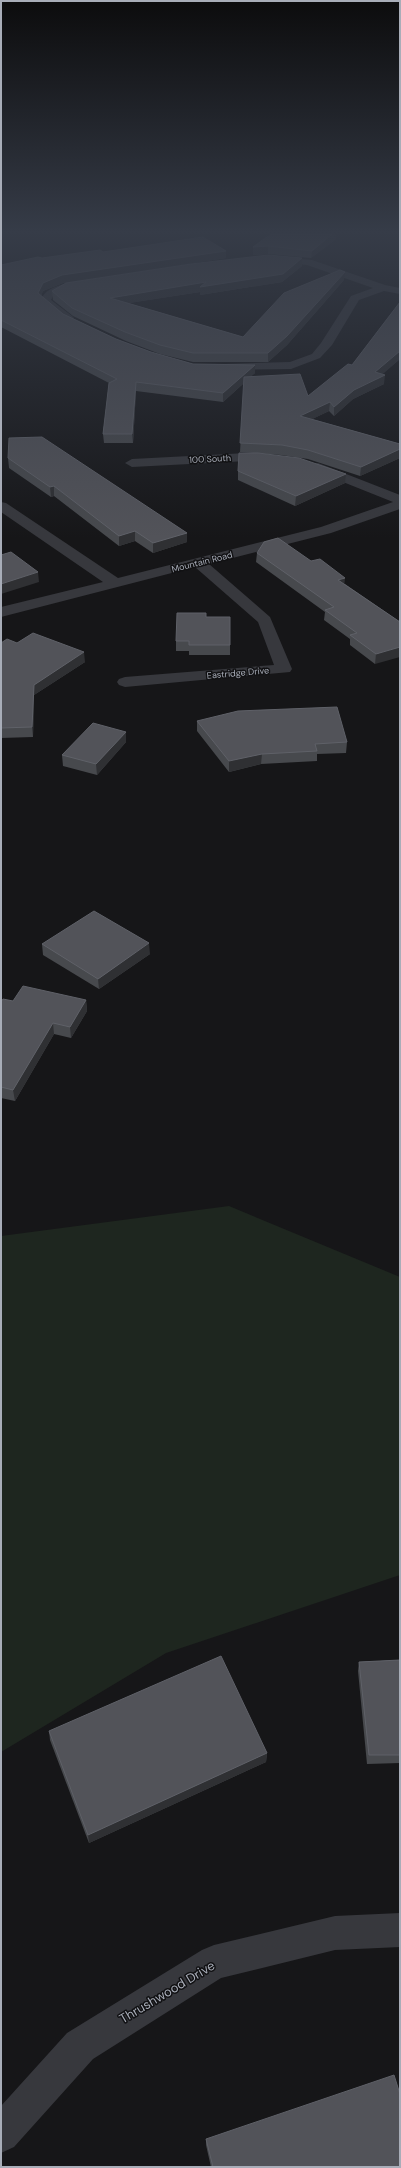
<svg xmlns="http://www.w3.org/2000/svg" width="401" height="2168" viewBox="0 0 401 2168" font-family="'DM Sans',sans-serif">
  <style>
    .green { fill: #1e261f }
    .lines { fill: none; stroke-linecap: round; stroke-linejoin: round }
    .minor { fill: #37383d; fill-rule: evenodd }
    .wall { fill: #47494d }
    .shaded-wall { fill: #2f3033 }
    .building { fill: #525359; stroke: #5f6168 }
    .labels { text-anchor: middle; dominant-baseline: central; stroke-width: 3; stroke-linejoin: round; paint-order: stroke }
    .far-street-label { font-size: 9px; fill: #a8adb8; stroke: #111113 }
    .near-street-label { font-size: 13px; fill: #a8adb8; stroke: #111113 }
  </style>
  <rect width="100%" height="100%" fill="#161618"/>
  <polygon class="green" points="229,1206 400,1277 400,1575 166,1653 1,1752 1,1236"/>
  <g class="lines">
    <g class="minor">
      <polygon points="272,256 312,260 385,285 400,288 400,294 384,291 359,300 332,345 320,358 291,369 221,370 219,368 221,366 225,364 290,362 312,354 321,343 351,296 373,288 307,265 268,261 267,259"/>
      <path d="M81 281 86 284 85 286 66 290 53 296 51 300 72 316 74 318 72 320H64L40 301C47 285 65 284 81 281Z"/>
      <polygon points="247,453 268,455 275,459 268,463 247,461 132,467 125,463 132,459"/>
      <polygon points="318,463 400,495 400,509 331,533 209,564 270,617 292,669 290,672 125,687 119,685 117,682 119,679 125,677 274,665 258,622 195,567 1,617 1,607 103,582 1,512 1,502 6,503 118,578 321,527 393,502 313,470 311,467 313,464"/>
      <polygon points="400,1913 400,1947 335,1950 221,1978 93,2059 14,2147 1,2153 1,2106 67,2033 202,1950 214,1945 335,1916"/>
    </g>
  </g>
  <g class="wall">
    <polygon points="271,234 336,234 336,239 311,258 268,254 253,255"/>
    <polygon points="226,251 226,258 63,283 43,291 41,296 63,314 116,339 151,352 193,364 255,365 255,373 251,376 308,396 352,365 400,302 400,359 382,374 384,384 353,399 334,416 329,411 312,419 400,444 400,458 360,476 308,459 281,455 240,452 244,383 223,402 136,391 133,443 104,443 103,434 109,383 1,327 1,265 42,258"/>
    <polygon points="302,266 282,282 200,295 200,292 128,303 243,337 344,280 287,345 268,362 193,362 160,354 126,341 73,316 53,300 52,291"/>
    <polygon points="8,458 187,533 187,542 153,553 135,541 119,546 54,496 51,497 9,468"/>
    <polygon points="238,471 345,483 295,506 238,480"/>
    <polygon points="257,553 345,584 400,622 375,664 350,645 350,639 324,620 325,612 256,562"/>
    <polygon points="206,617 230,617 230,655 189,655 189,651 176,651 176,641"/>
    <polygon points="1,643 17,643 85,662 34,695 33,737 1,738"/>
    <polygon points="197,721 347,742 346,753 317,754 317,761 261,764 229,772 197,731"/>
    <polygon points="126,732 126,742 97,775 63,766 62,755"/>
    <polygon points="42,944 150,954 99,989 43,955"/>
    <polygon points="86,1000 87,1011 71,1038 54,1034 15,1101 1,1098 1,1002 13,1001"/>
    <polygon points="400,1660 400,1763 367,1764 358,1671 359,1662"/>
    <polygon points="49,1731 267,1753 266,1762 89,1843 50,1740"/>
    <polygon points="206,2139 400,2167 211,2167 206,2145"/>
  </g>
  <g class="shaded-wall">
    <polygon points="332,234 336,234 336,239 311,258 312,251"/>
    <polygon points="268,246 268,254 253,255 253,247"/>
    <polygon points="226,251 226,258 63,283 43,291 39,301 38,293 43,283 62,275"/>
    <polygon points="302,258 302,266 282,282 200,295 200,292 111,306 110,298"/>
    <polygon points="345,272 344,280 287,345 268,362 268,353"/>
    <polygon points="400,351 400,359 376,380 385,375 384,384 353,399 334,416 334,407"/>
    <polygon points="255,365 255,373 223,402 223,393"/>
    <polygon points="136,382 136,391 133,443 132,434"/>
    <polygon points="330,402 329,411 300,425 300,416"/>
    <polygon points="400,449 400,458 360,476 361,467"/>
    <polygon points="346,474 345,483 295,506 296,496"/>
    <polygon points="54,486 54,496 51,497 50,487"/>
    <polygon points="135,531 135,541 119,546 119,536"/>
    <polygon points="187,533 187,542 153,553 153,543"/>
    <polygon points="38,572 39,582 1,594 1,584"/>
    <polygon points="345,578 344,588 338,580"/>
    <polygon points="400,647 400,657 375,664 376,654"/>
    <polygon points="84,652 85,662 34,695 33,737 32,727 34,685"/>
    <polygon points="126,732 126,742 97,775 96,764"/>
    <polygon points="262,754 261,764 229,772 229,761"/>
    <polygon points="149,943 150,954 99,989 98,979"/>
    <polygon points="86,1000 87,1011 71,1038 70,1027"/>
    <polygon points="53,1023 54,1034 15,1101 13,1090"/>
    <polygon points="267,1753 266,1762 89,1843 88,1835"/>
  </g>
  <g class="building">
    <polygon points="271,234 332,234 312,251 268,246 253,247"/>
    <polygon points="203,237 226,251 62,275 43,283 38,293 63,314 116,339 151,352 193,364 255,365 223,393 136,382 132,434 103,434 109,383 117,379 1,320 1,265 38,257 42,258 100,250 103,252"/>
    <polygon points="268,255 302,258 283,274 200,287 206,282 110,298 243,337 284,293 340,270 345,272 287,336 268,353 193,353 160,345 125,332 72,308 52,291 66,283 191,264"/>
    <polygon points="400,302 400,351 375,372 385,375 354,390 334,407 330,402 300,416 400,444 400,449 361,467 308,450 282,445 240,443 244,377 300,374 308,396 348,364 352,365"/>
    <polygon points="42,437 187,533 153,543 135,531 119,536 54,486 50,487 8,458 9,438"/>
    <polygon points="239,453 258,453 299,458 346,474 296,496 238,471"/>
    <polygon points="278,538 311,561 320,559 345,578 338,580 400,622 400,647 376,654 350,635 357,633 325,610 334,607 257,553 264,542"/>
    <polygon points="11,552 38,572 1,584 1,555"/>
    <polygon points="177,613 206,613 206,617 230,617 230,645 189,645 189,641 176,641"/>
    <polygon points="33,633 84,652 34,685 32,727 1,728 1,643 7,639 17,643"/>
    <polygon points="337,707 347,742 315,744 317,751 262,754 229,761 197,721 238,711"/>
    <polygon points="93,723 126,732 96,764 62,755"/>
    <polygon points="94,911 149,943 98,979 42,944"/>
    <polygon points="23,986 86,1000 70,1027 53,1023 13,1090 1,1087 1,1002 3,999 13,1001"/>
    <polygon points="221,1656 267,1753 88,1835 49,1731"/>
    <polygon points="400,1660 400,1755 369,1755 359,1662"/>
    <polygon points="394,2075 400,2094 400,2167 213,2167 206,2139"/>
  </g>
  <linearGradient id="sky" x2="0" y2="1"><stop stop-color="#0c0c0d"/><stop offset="0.43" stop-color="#363c48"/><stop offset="1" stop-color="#363c48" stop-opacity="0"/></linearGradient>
  <rect width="401" height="538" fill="url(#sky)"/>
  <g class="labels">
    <g class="far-street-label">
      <text transform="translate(210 459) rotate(-3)">100 South</text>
      <text transform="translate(202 562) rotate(-14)">Mountain Road</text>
      <text transform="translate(238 673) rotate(-5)">Eastridge Drive</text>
    </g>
    <g class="near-street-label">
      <text transform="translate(167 1992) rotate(-31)">Thrushwood Drive</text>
    </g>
  </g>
  <rect width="401" height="2168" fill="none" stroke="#a8adb8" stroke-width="4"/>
</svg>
